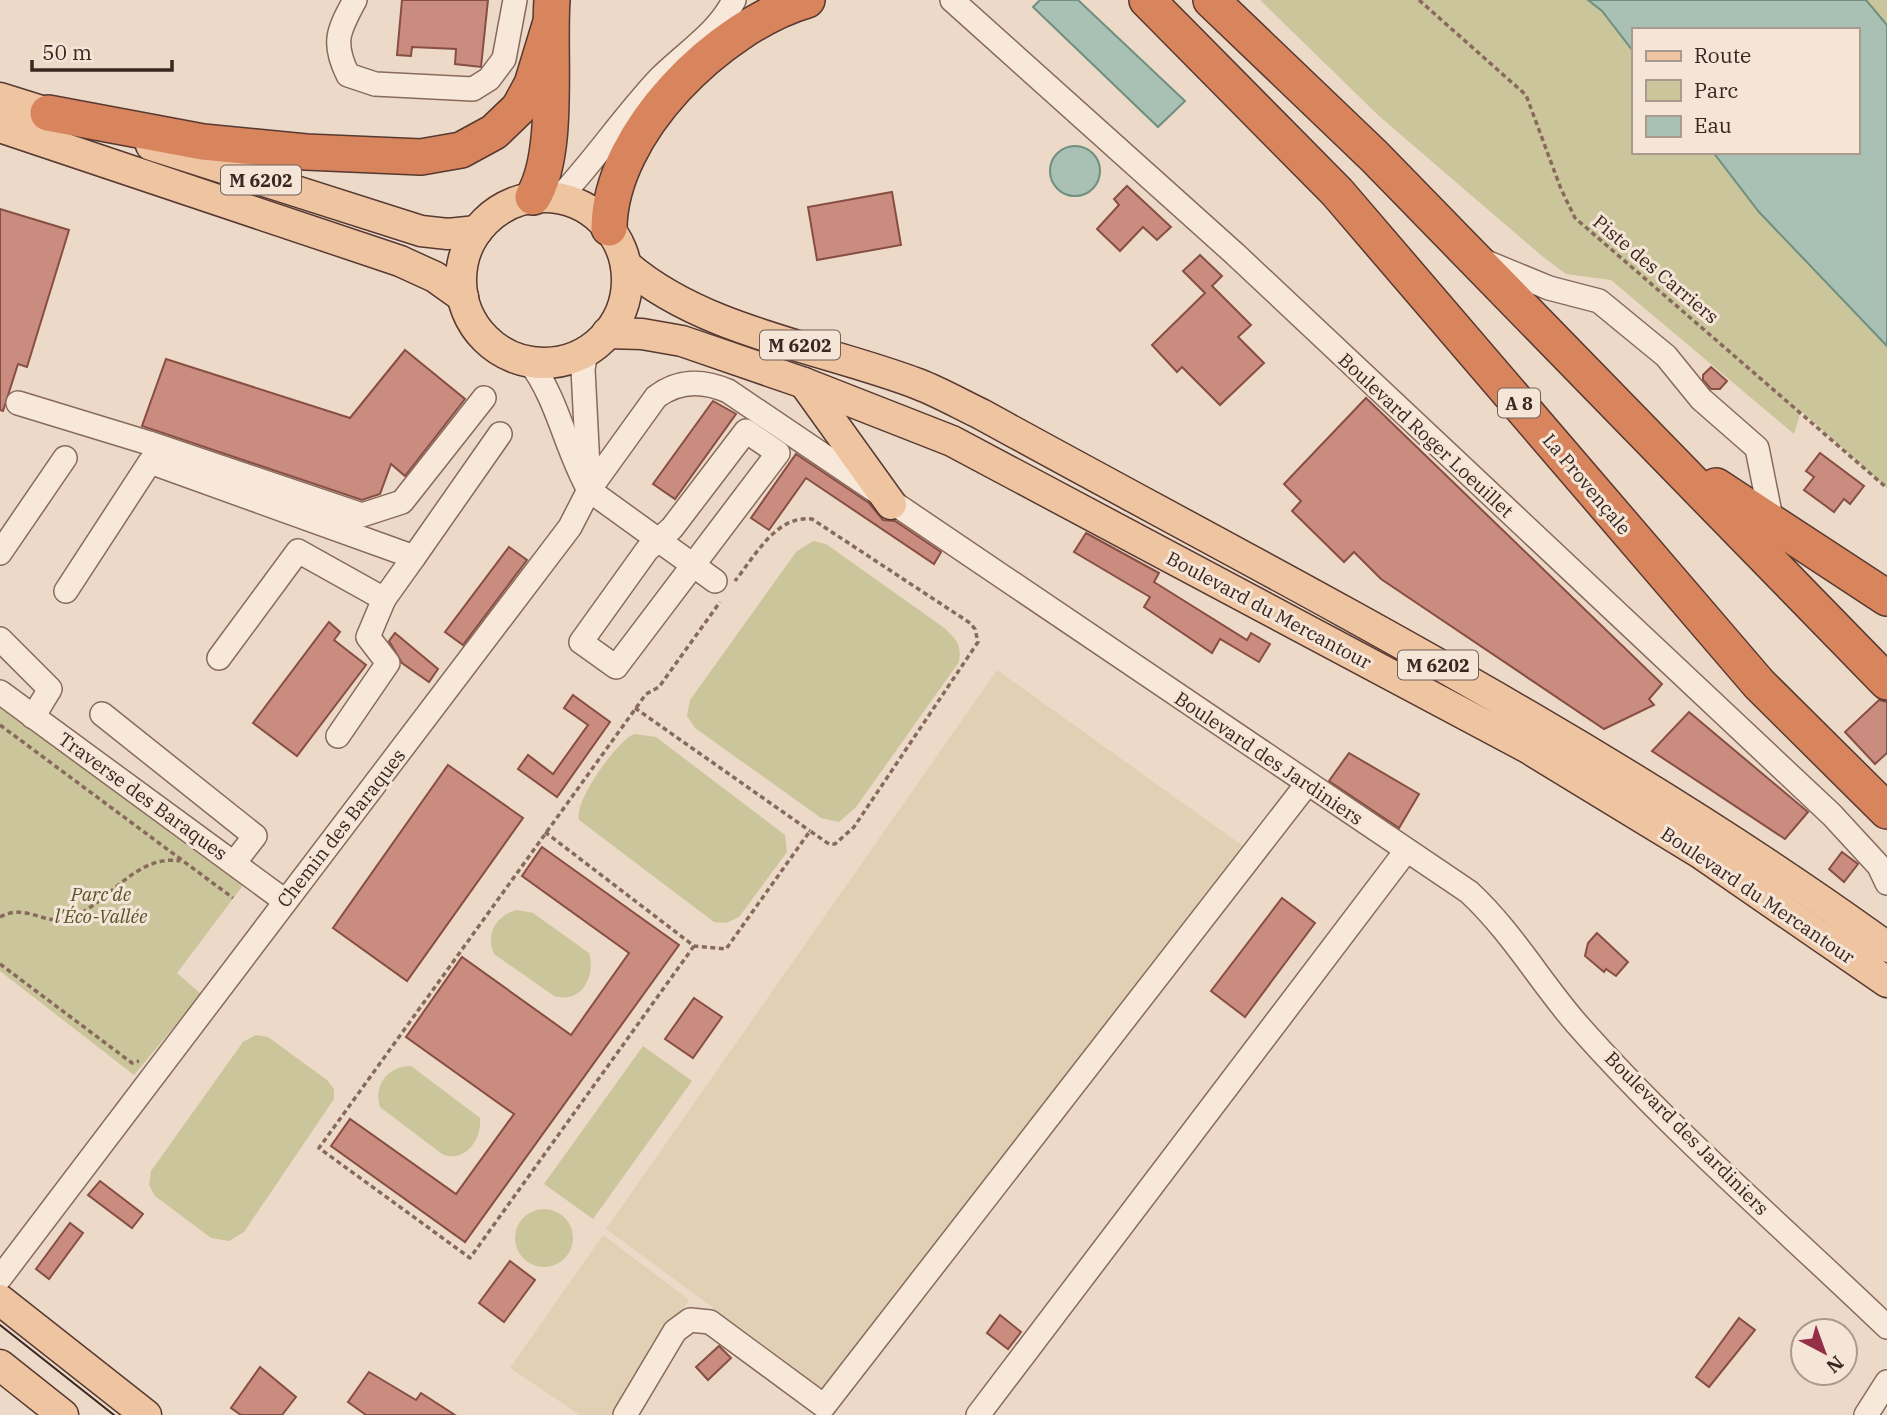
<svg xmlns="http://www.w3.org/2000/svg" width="1887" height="1415" viewBox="0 0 1887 1415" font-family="'IBM Plex Serif',serif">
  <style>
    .farmland { fill: #e2d0b5 }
    .green { fill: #cbc59b }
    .water { fill: #a8c1b4; stroke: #6f8f7f; stroke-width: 2 }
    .building { fill: #ca8c7f; stroke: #874e44; stroke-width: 2 }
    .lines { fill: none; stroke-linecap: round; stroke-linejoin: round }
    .minor-casing { stroke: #886a5d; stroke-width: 26 }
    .major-casing { stroke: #563931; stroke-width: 33 }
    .highway-casing { stroke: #563931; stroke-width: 38 }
    .path { stroke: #886a5d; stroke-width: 3.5; stroke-dasharray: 5 3.5; stroke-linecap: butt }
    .minor { stroke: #f8e8da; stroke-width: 23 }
    .major { stroke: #eec4a1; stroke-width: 30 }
    .highway { stroke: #d8845c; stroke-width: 35 }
    .tram { stroke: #392620; stroke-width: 2 }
    .labels { text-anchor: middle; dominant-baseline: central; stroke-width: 6; stroke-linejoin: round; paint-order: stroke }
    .shield { fill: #f5e5d7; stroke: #715f57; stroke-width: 2 }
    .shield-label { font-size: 18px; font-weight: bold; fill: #392620 }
    .street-label { font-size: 19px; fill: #392620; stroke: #f5e5d7 }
    .park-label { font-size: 19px; font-style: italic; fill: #545528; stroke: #f5e5d7 }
  </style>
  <rect width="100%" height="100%" fill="#edd9c7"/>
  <g class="farmland">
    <polygon points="997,670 1250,851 829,1393 606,1229"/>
    <polygon points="603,1235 689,1300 618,1415 580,1415 510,1368"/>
  </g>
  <g class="green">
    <polygon points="1260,0 1588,0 1602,11 1633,51 1633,152 1713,152 1759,212 1887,346 1887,488 1801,411 1794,434 1611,280 1566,274 1542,256 1379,116"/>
    <polygon points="1866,0 1887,0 1887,25"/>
    <path d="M813 541 826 544 943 627C956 639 962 644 959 662L856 807 839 822 821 818 695 728 687 716 690 700 796 552Z"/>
    <polygon points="0,701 244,884 177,973 201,994 134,1075 0,971"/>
    <path d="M634 734 656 737 785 835 787 852 739 917 726 923 714 922 579 820C573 802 617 741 634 734Z"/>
    <path d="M518 910 533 913 589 953C596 977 581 1004 554 996L494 954C485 933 497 914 518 910Z"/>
    <polygon points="256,1035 268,1037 327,1080 334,1089 334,1099 244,1232 229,1241 211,1238 155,1196 149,1185 151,1171 243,1042"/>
    <polygon points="643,1046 692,1081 593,1219 544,1184"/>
    <path d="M411 1066 480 1118C482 1139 465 1164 442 1154L380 1107C373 1085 388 1066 411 1066Z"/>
    <circle cx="544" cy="1238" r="29"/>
  </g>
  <g class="water">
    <polygon points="1040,0 1078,0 1185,101 1158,127 1033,7"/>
    <polygon points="1588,0 1866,0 1887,25 1887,346 1759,212 1713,152 1857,152 1857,30 1633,30 1633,51 1602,11"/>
    <circle cx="1075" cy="171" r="25"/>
  </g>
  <g class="building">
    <polygon points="402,0 488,0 481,67 455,64 456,49 412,47 411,56 397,55"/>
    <polygon points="1127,186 1171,227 1157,240 1143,227 1120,251 1097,229 1119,205 1114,199"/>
    <polygon points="892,192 901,245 817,260 808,207"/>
    <polygon points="0,209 69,230 27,367 18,364 3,411 0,410"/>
    <polygon points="1200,255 1222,276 1212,286 1251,325 1238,337 1264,363 1220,405 1182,367 1177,372 1152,345 1205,293 1183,271"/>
    <polygon points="405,350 465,399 405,476 391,464 380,494 362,500 142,426 166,359 350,418"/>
    <polygon points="1711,367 1727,381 1720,389 1711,389 1703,380 1703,375"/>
    <polygon points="1366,398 1662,684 1649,699 1654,705 1604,729 1381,579 1354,552 1344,562 1292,511 1301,501 1284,484"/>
    <polygon points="713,401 736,414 675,499 653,484"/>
    <polygon points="1820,453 1864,486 1850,504 1844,499 1834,512 1804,490 1814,477 1806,471"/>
    <polygon points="796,454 869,503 883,520 895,521 941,552 934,564 806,478 769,530 751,518"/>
    <polygon points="1086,533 1159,573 1154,582 1247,640 1251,633 1270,644 1259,662 1220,639 1212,653 1144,607 1150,597 1074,552"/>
    <polygon points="509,547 527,560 463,645 445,632"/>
    <polygon points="329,622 340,632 334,640 366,665 297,756 253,723"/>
    <polygon points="395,633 438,669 429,682 402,663 389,641"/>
    <polygon points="573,695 610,722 557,797 518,769 528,755 553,774 588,725 564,708"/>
    <polygon points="1879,700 1887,702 1887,753 1875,764 1845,732"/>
    <polygon points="1689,712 1808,812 1785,839 1652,751"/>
    <polygon points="1349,753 1419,794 1399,828 1329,781"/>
    <polygon points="448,765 523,818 407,981 333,928"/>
    <polygon points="542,847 679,945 465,1242 331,1146 350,1119 456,1194 514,1114 406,1037 462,957 571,1035 629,953 522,876"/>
    <polygon points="1842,852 1858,864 1844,882 1829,869"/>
    <polygon points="1282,898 1315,923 1245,1017 1211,991"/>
    <polygon points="1597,933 1628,962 1616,976 1606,969 1604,972 1585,956 1588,943"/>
    <polygon points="694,998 722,1017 693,1058 665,1039"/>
    <polygon points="100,1181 143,1214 132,1228 88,1195"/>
    <polygon points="70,1223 83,1233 49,1279 36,1269"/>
    <polygon points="510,1261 535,1280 504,1322 479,1303"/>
    <polygon points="1000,1315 1021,1332 1008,1349 987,1333"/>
    <polygon points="1739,1318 1755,1330 1709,1387 1696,1377"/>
    <polygon points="719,1346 731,1358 708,1380 696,1367"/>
    <polygon points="260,1367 296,1397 282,1415 241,1415 231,1408"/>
    <polygon points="369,1372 416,1400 421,1393 455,1415 366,1415 348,1402"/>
  </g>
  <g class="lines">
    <g class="minor-casing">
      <g id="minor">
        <path d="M355 0C338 31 332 43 348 75L375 84 473 89 489 79 504 59 515 0"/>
        <polyline points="952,0 1235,254 1832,815 1879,866 1887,883"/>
        <path d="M559 198C595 160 624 116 660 78 685 53 719 32 734 0"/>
        <polyline points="1486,262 1549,288 1599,301 1666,356 1701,399 1757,448 1772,523"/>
        <polyline points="586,351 583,369 589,487"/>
        <path d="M529 361C559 401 565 448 589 490L715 581"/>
        <polyline points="18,403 149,443 362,515 402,502 484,398"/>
        <polygon points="746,431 778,453 616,667 581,642 647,550 672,528"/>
        <polyline points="0,553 65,458"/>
        <polyline points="66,591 150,462 414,557 500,434"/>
        <polyline points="0,639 50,689 33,717"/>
        <polyline points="219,658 298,551 384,599 414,557"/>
        <polyline points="0,692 285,901"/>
        <polyline points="102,714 255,836 234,863"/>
        <polyline points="338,736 388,663 368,637 384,599"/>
        <path d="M0 1278 570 527 589 490 656 397C678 380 703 380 728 391L1469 892C1511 931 1539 980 1576 1023 1671 1131 1784 1228 1887 1327"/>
        <polyline points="625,1415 675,1331 690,1320 710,1322 824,1406 1307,784"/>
        <polyline points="978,1415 1406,851"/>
        <polyline points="1866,1415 1887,1382"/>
      </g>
    </g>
    <g class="major-casing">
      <g id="major">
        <polyline points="0,98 70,120"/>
        <polyline points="0,127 400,261 435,277 463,297"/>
        <polyline points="151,145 421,231 448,234 477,231"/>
        <circle cx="544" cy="280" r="83"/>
        <path d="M626 265C703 332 824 348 918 384 939 392 960 404 981 414 1288 583 1603 741 1887 947"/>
        <polyline points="607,333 642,334 682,341 804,383 952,441 1528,748 1700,853 1887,982"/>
        <polyline points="804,383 891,504"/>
        <polyline points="0,1300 146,1415"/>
        <polyline points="0,1365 63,1415"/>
      </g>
    </g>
    <g class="highway-casing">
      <g id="highway">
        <polyline points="1147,0 1337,192 1759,684 1887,811"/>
        <polyline points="1211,0 1374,156 1887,682"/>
        <polyline points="48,113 203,142 306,152 421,157 461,150 494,132 519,108 532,84 550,25"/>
        <path d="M533 197C560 153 548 54 552 0"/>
        <path d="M609 228C610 132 719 26 807 0"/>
        <polyline points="1716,486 1887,598"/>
      </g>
    </g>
    <g class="path">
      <polyline points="1419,0 1526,95 1561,189 1575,218 1887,488"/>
      <polyline points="635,708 810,831"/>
      <polyline points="0,725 233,898"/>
      <path d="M545 832 694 946 726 949 810 831 829 844H835L854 827 978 642 975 629 970 623 812 519C776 515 755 556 735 581"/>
      <path d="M0 917C30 901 45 931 77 915 111 899 138 854 180 861"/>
      <polyline points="694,946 470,1258 319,1148 646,694 659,687 720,602"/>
      <polyline points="0,964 132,1063 139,1061"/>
    </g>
    <use href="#minor" class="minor"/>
    <use href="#major" class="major"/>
    <use href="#highway" class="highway"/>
    <polyline class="tram" points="0,1325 114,1415"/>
  </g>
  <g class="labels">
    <g class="shield">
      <rect x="221" y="165.5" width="80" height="29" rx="5"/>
      <rect x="760" y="330.5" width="80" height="29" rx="5"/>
      <rect x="1498" y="388.5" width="42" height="29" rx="5"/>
      <rect x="1398" y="650.5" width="80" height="29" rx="5"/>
    </g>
    <g class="shield-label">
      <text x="261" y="180">M 6202</text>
      <text x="800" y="345">M 6202</text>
      <text x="1519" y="403">A 8</text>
      <text x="1438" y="665">M 6202</text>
    </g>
    <g class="street-label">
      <text transform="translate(1656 269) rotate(40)">Piste des Carriers</text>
      <text transform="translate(1426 435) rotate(43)">Boulevard Roger Loeuillet</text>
      <text transform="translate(1587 484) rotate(50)">La Provençale</text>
      <text transform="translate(1269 610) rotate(28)">Boulevard du Mercantour</text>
      <text transform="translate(1269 758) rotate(34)">Boulevard des Jardiniers</text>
      <text transform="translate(143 796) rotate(36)">Traverse des Baraques</text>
      <text transform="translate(341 828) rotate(-52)">Chemin des Baraques</text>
      <text transform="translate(1758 895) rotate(34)">Boulevard du Mercantour</text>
      <text transform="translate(1687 1133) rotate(45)">Boulevard des Jardiniers</text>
    </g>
    <g class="park-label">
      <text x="101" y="894">Parc de<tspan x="101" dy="22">l'Éco-Vallée</tspan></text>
    </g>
  </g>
  <rect x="1632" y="28" width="228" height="126" fill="#f5e5d7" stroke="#aa998e" stroke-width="2"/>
  <rect x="1646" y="51" width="35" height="10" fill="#eec4a1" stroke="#aa998e" stroke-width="2"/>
  <text x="1694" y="63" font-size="21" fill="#392620">Route</text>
  <rect x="1646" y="80" width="35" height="21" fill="#cbc59b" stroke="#aa998e" stroke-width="2"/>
  <text x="1694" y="98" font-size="21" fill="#392620">Parc</text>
  <rect x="1646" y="116" width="35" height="21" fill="#a8c1b4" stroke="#aa998e" stroke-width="2"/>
  <text x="1694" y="133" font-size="21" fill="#392620">Eau</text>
  <g transform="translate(1824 1352) rotate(139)"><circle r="33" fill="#f5e5d7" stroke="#aa998e" stroke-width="2"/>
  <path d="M0-5L12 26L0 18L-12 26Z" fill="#952f48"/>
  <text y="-10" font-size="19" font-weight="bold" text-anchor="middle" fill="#392620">N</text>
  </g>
  <path d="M32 60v10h140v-10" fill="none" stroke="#392620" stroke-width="3.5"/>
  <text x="42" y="60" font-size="21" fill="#392620" stroke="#f5e5d7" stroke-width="5" paint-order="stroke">50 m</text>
</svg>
